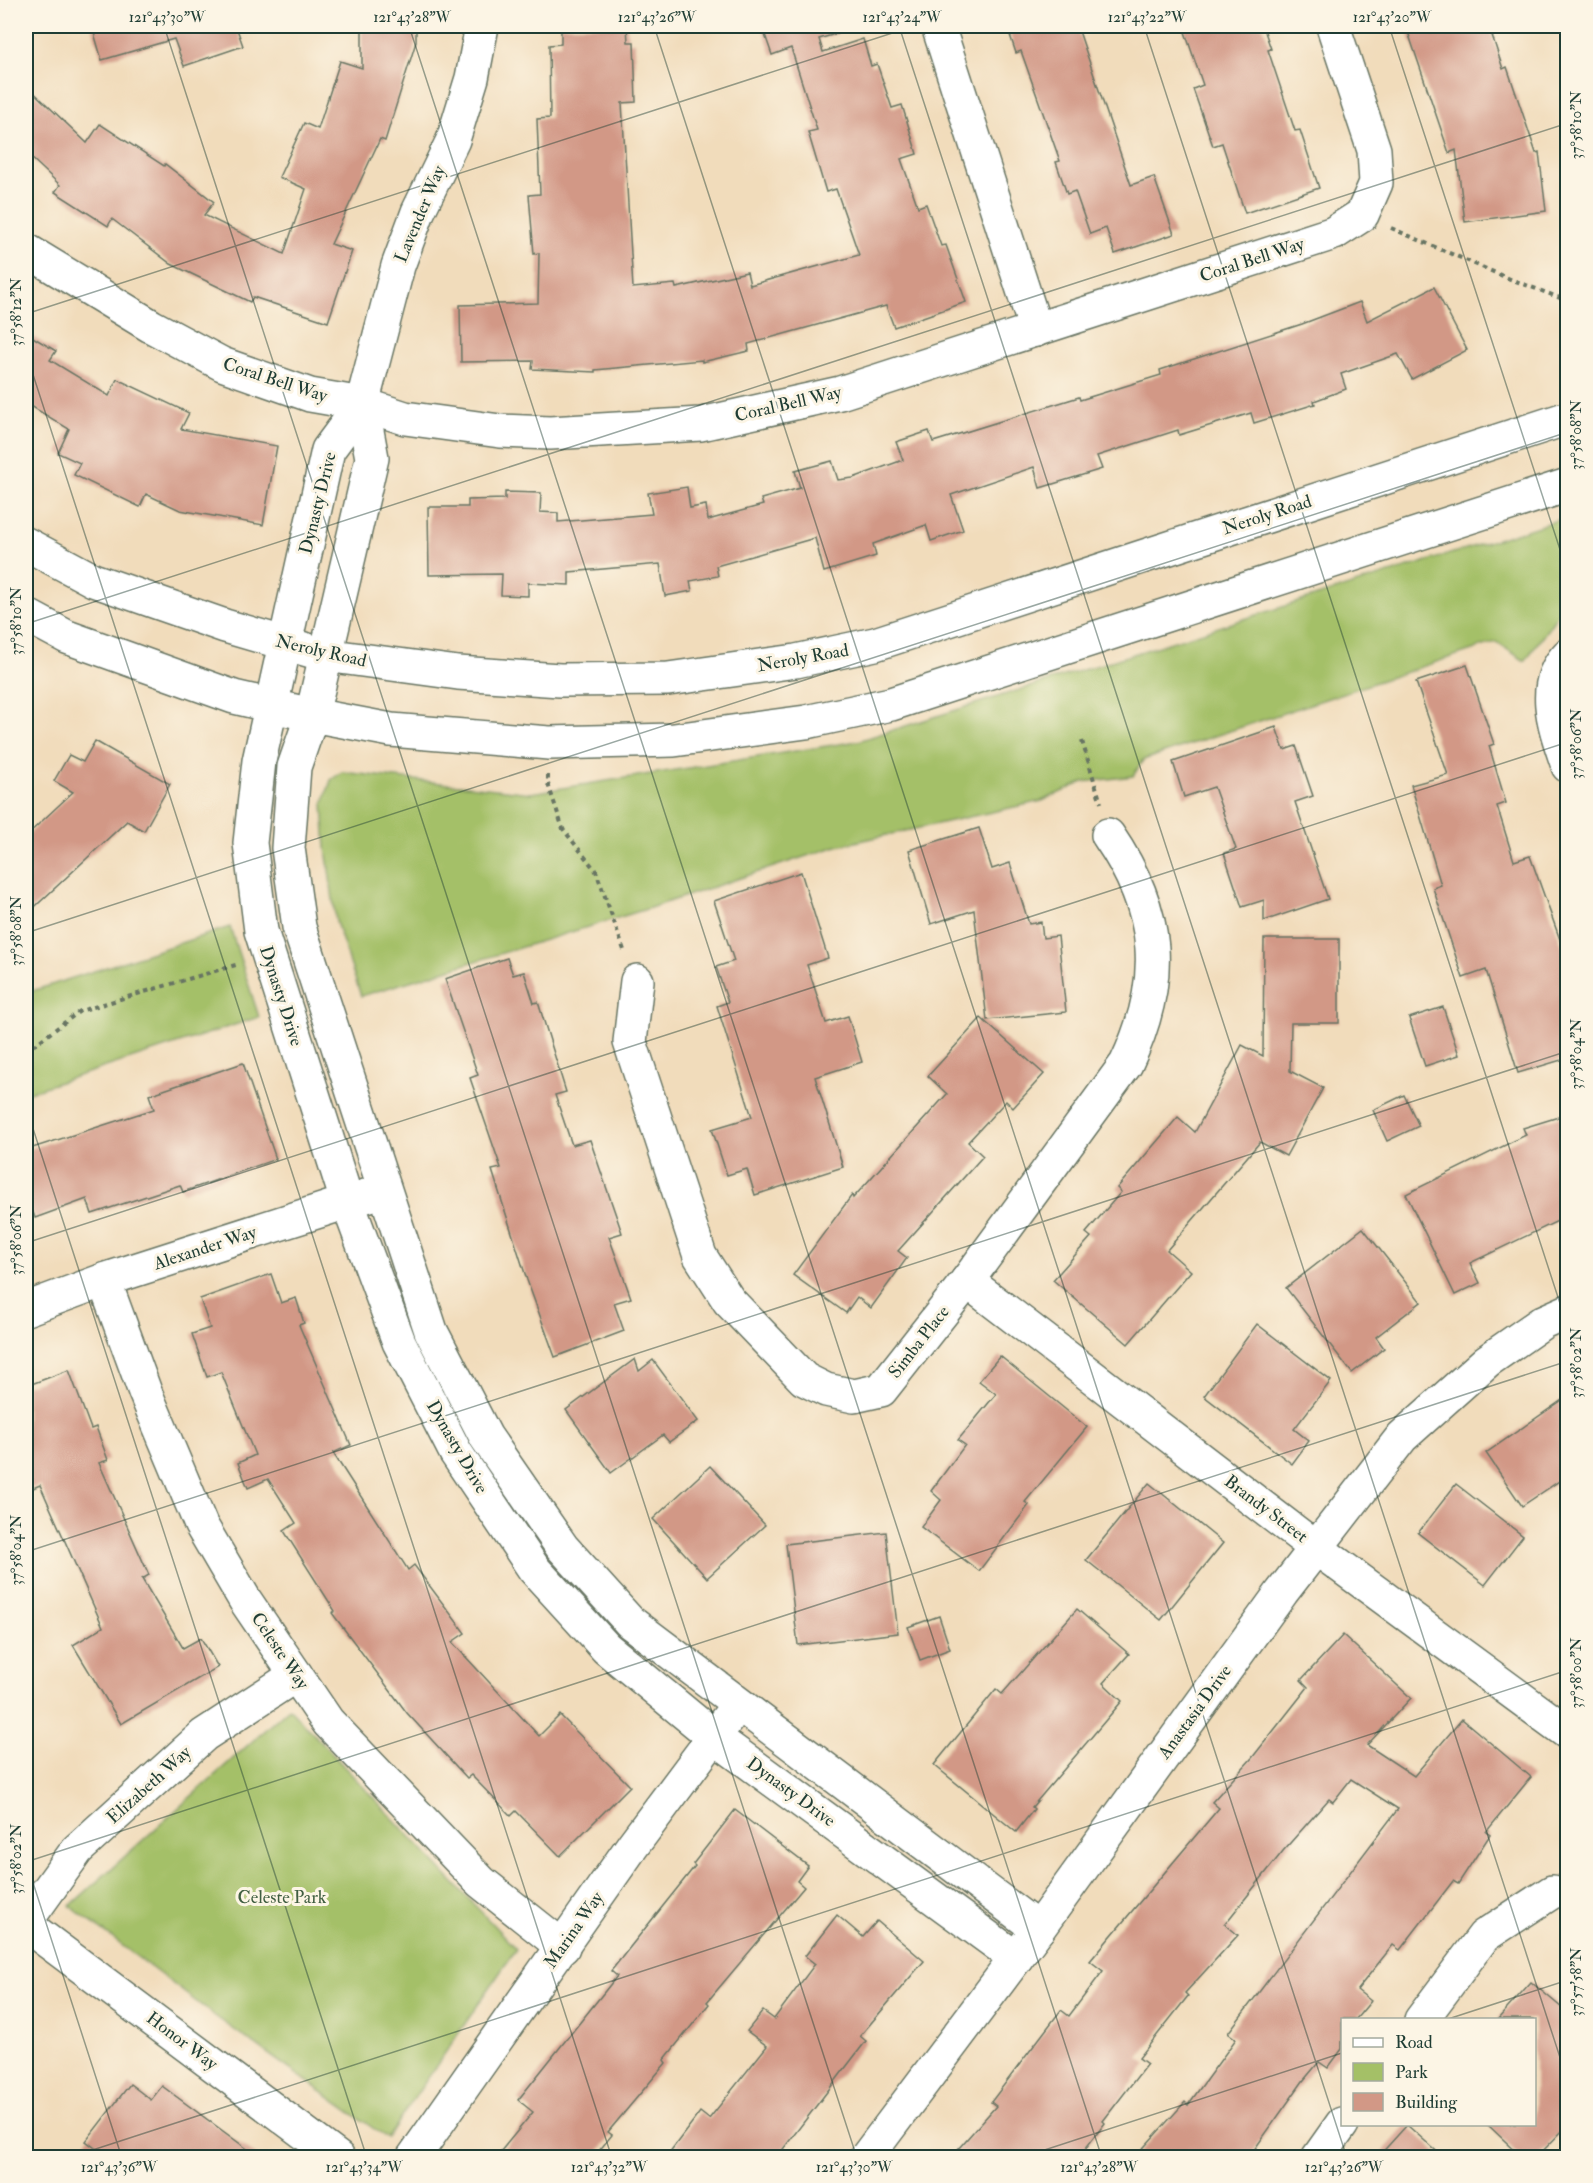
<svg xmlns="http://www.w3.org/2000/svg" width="1593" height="2183" viewBox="0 0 1593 2183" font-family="'IM FELL Double Pica',serif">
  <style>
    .green { fill: #a4c067; stroke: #627e4e; stroke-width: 1.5 }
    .building { fill: #d29886 }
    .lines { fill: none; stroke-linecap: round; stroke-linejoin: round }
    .minor-casing { stroke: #687563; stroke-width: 36 }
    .tertiary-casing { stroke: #687563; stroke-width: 36 }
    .path { stroke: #687563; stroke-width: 4; stroke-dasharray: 4.5 4.5; stroke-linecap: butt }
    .minor { stroke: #fff; stroke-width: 33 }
    .tertiary { stroke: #fff; stroke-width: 33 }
    .ticks { fill: none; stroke: #1f3d34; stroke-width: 1.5; stroke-opacity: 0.45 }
    .labels { text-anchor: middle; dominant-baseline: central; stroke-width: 6; stroke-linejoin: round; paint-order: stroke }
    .street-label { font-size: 18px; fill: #1f3d34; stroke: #fcf5e5 }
    .park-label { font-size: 18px; fill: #405e41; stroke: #fcf5e5 }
    .neatline { fill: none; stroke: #1f3d34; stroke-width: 2 }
    .ticks-label { font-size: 15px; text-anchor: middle; fill: #1f3d34 }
  </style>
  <rect width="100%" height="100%" fill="#fcf5e5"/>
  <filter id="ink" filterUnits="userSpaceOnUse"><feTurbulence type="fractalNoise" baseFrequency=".0167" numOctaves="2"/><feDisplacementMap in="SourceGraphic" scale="12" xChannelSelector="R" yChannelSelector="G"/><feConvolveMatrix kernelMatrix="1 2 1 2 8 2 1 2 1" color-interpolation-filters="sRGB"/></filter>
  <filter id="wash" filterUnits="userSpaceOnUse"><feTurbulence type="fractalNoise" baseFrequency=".008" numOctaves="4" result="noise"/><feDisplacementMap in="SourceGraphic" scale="24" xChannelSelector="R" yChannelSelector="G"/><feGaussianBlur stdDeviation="1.35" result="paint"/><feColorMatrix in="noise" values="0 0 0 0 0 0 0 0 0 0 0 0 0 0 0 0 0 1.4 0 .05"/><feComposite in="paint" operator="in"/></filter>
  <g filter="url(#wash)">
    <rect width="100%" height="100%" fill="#f1dcbb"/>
    <g class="green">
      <polygon points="1567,517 1567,612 1559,613 1525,661 1496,642 1143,760 1133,776 1083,782 1042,801 837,846 650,908 361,996 336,922 326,848 323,804 331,780 342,772 531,793 858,741"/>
      <polygon points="230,927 259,1017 26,1093 26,993"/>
      <polygon points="289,1708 516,1949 387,2138 219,2019 70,1906"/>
    </g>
    <g id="blocks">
      <g class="building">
        <polygon points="92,26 236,26 243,46 184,66 174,39 102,60"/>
        <polygon points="362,26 416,26 416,42 385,141 380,139 331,244 352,251 328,322 253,297 250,302 171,264 112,219 108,226 55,192 60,185 26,153 26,85 87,143 100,124 164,166 165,164 214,202 204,215 284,254 306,189 279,177 304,123 318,129 340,61 362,68"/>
        <polygon points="561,26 627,26 628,42 634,42 636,102 622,103 633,288 675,284 676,288 747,272 750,285 859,255 836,189 826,192 808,132 817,130 791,48 772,55 762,26 844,26 845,31 819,39 823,52 863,39 871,66 877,64 892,108 902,105 917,154 901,159 918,207 926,204 941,246 946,245 966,302 894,327 886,306 748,344 749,351 702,362 702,360 595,370 595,372 532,369 533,361 461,362 460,305 538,303 539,253 534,254 529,195 540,194 537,119 550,118 549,45 561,44"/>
        <polygon points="1007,26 1082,26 1083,30 1079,31 1131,185 1154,177 1174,234 1115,254 1106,228 1090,234 1075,191 1067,194 1056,162 1060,161 1021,51 1016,53"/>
        <polygon points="1183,26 1263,26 1271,49 1268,50 1295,131 1300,130 1319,188 1245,213 1222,143 1213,146 1193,89 1203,85"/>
        <polygon points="1406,26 1489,26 1503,69 1507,67 1536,153 1539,152 1546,211 1465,222 1456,150 1449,153"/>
        <polygon points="1434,287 1467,350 1412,379 1398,354 1341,374 1346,389 1314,401 1315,404 1254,423 1251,413 1179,435 1178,430 1097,456 1102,469 1040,488 1034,467 951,495 963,530 931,541 926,525 873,544 876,556 824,572 815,538 716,566 718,576 690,581 692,591 665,596 660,564 569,572 569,585 528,583 528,596 501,595 502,574 429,575 428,507 468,507 468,500 505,499 505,492 541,493 540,512 558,513 558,522 652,514 648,493 687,487 690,508 706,505 708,520 763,505 761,499 800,488 795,471 832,461 838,480 853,478 903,460 896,442 929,431 933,442 1079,397 1080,400 1161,375 1160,370 1302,324 1360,302 1367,321"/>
        <polygon points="26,333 56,351 50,360 109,396 117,379 189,413 181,429 277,446 263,525 180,510 146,494 140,507 74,475 80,463 58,453 69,429 26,403"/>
        <polygon points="1467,665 1494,744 1489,746 1506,803 1497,806 1514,861 1530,856 1568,962 1568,1058 1518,1073 1486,970 1463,978 1433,888 1441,885 1411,785 1448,775 1416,682"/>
        <polygon points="1276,727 1284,750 1296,746 1313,796 1295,802 1328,899 1264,921 1264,900 1242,907 1224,853 1236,849 1214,787 1184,797 1173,762"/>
        <polygon points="95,741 170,784 144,831 127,821 26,915 26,836 73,792 54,781 69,755 83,762"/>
        <polygon points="979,828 992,869 1010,863 1029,924 1041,922 1043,938 1058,936 1066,1012 987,1020 974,910 931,924 909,850"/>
        <polygon points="801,872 828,958 807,965 826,1023 848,1016 862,1062 815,1077 843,1167 755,1195 747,1169 727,1175 712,1129 752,1117 717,1006 728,1002 716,967 734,961 714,901"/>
        <polygon points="1264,939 1339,939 1339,1023 1291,1023 1290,1071 1323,1088 1286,1156 1260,1142 1167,1250 1191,1271 1128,1344 1053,1280 1091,1237 1086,1233 1121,1192 1117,1188 1178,1117 1195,1132 1242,1045 1263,1056"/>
        <polygon points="507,958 513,975 524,972 534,1003 538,1002 566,1092 555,1095 572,1145 590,1140 622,1233 609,1237 631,1298 614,1303 624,1331 555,1357 527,1280 492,1170 501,1168 470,1078 478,1075 445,979"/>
        <polygon points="1443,1007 1459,1055 1425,1066 1409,1018"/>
        <polygon points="981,1018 1044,1074 1013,1108 1006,1101 968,1142 983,1156 898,1251 907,1258 871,1308 857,1297 846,1313 793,1275 852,1195 853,1198 947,1094 928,1076"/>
        <polygon points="243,1063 276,1159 183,1192 180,1185 92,1214 87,1199 35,1218 33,1212 26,1215 26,1150 154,1109 149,1095"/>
        <polygon points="1404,1095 1419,1126 1387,1141 1373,1110"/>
        <polygon points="1568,1114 1568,1216 1470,1263 1480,1283 1455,1295 1406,1194 1526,1135 1523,1128"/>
        <polygon points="1363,1228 1421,1302 1376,1337 1384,1348 1352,1373 1286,1288"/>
        <polygon points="271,1274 281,1303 296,1298 304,1323 299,1325 351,1445 333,1453 408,1570 414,1565 465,1633 452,1642 539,1736 560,1715 630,1786 560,1856 516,1811 511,1816 471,1775 467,1778 407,1713 332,1613 335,1611 284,1531 296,1523 268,1479 248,1488 238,1463 255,1455 221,1372 207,1377 192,1334 210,1328 200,1299"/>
        <polygon points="1257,1324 1331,1381 1294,1429 1309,1441 1292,1464 1204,1396"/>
        <polygon points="1000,1356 1087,1427 1025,1502 1029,1505 979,1571 921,1527 941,1500 931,1491 965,1445 958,1440 996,1394 979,1381"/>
        <polygon points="635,1359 639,1371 653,1360 698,1421 669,1442 663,1435 611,1473 566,1410"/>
        <polygon points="69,1370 91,1429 96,1427 108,1460 99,1463 149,1575 142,1579 183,1648 201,1638 218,1667 121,1724 73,1645 103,1627 40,1485 26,1491 26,1386"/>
        <polygon points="1568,1396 1568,1475 1522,1506 1486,1453"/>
        <polygon points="710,1466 765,1525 707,1578 653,1519"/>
        <polygon points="1149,1483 1223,1543 1161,1620 1086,1560"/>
        <polygon points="1456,1484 1523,1536 1485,1585 1418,1533"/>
        <polygon points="886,1532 898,1633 798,1645 786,1544"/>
        <polygon points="1077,1609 1129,1654 1103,1683 1122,1701 1032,1807 1034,1809 1016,1832 934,1765 996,1689 1002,1694"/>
        <polygon points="939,1616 950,1649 920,1660 908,1627"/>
        <polygon points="1343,1635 1411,1698 1367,1745 1414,1776 1462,1719 1531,1777 1486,1832 1490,1835 1458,1884 1453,1881 1400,1950 1393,1945 1357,1990 1371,2001 1356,2019 1342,2019 1342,2049 1328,2068 1319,2062 1303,2081 1249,2157 1135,2157 1185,2102 1188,2105 1236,2039 1228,2033 1398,1809 1351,1779 1333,1802 1329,1799 1283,1851 1225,1924 1238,1935 1185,1993 1188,1996 1139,2058 1147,2064 1103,2121 1105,2123 1079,2157 951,2157 996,2106 991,2102 1061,2010 1069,2016 1103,1971 1090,1961 1219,1808 1212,1802 1252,1758 1308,1687 1301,1680"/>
        <polygon points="735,1810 808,1866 797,1881 804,1887 707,2002 709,2004 664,2060 666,2063 608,2132 612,2135 594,2157 496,2157 533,2112 518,2100 617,1976 611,1971 695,1866 693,1864"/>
        <polygon points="837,1915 863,1937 877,1921 924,1961 860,2036 866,2041 777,2157 666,2157 700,2112 709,2119 767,2046 747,2031 763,2011 774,2019 815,1964 805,1956"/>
        <polygon points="1531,1982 1568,2013 1568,2125 1537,2157 1522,2157 1487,2124 1534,2124 1534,2019 1498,2019"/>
        <polygon points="130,2084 151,2100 162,2086 258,2157 107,2157 86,2141"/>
        <polygon points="1407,2125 1443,2157 1378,2157"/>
      </g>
    </g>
  </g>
  <g filter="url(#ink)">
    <use href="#blocks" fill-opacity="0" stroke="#687563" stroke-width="1.5"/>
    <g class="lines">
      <g class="minor-casing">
        <g id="minor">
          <polyline points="482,26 472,78 453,140 418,212 398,266 362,404 328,450 259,761 250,843 261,931 347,1201 399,1342 456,1453 534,1569 606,1648 714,1737 1016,1958"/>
          <polyline points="938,26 1036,330"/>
          <polyline points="26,250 151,326 222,364 310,395 362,404 405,418 500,431 550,433 701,424 840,393 1334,233 1362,215 1376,183 1374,150 1333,26"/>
          <polyline points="362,404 372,458 312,715 294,767 288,848 299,927 431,1331 486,1437 562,1547 630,1622 1038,1929"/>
          <path d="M1568 655C1538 686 1556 730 1568 766"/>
          <path d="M637 981 630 1042 700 1256 729 1301 804 1379 826 1390 854 1396 881 1390 967 1281 1126 1064C1166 980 1161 912 1108 835"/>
          <polyline points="104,1280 145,1392 201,1525 245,1600 328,1722 481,1882 563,1947"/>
          <polyline points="967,1281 1316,1548 1568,1733"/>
          <polyline points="26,1309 104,1280 369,1195"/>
          <polyline points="26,1921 77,1850 204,1735 296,1675"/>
          <polyline points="26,1925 338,2158"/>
          <polyline points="1421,2020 1484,1936 1552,1892"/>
          <polyline points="413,2158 633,1845 728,1718"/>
          <polyline points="866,2158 1038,1929 1282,1592 1402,1437 1487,1361 1543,1322 1568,1311"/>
          <polyline points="1318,2158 1342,2124"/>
        </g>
      </g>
      <g class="tertiary-casing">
        <g id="tertiary">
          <polyline points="26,544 93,580 225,626 325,655 458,673 560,680 668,679 796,661 875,644 1568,418"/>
          <polyline points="26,615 67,637 234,697 312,715 391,730 549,743 674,740 806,722 891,704 1568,485"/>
        </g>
      </g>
      <g class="path">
        <polyline points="1391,228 1505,277 1568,301"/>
        <polyline points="1082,741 1101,803"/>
        <polyline points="548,775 548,784 563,829 596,871 625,953"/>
        <polyline points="26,1051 80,1011 239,964"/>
      </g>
      <use href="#minor" class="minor"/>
      <use href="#tertiary" class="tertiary"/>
    </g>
  </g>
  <path class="ticks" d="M164 26 857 2158M409 26 1102 2158M654 26 1347 2158M899 26 1568 2082M1144 26 1568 1328M1389 26 1568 574M26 314 914 26M26 353 612 2158M26 624 1568 123M26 933 1568 432M26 1107 367 2158M26 1243 1568 742M26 1552 1568 1051M26 1861 122 2158M26 1862 1568 1361M1445 2020 1568 1980M68 2158 1568 1670M1020 2158 1342 2053"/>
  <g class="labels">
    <g class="street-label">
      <text transform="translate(420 214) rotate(-67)">Lavender Way</text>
      <text transform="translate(1252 260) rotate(-18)">Coral Bell Way</text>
      <text transform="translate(275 380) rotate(18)">Coral Bell Way</text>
      <text transform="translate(788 404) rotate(-13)">Coral Bell Way</text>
      <text transform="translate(318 503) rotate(-76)">Dynasty Drive</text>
      <text transform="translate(1267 515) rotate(-18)">Neroly Road</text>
      <text transform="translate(321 651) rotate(13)">Neroly Road</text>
      <text transform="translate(803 658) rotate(-10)">Neroly Road</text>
      <text transform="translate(281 996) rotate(72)">Dynasty Drive</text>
      <text transform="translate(205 1248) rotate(-18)">Alexander Way</text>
      <text transform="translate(919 1342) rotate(-52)">Simba Place</text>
      <text transform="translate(457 1447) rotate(60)">Dynasty Drive</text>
      <text transform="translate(1266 1509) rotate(37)">Brandy Street</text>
      <text transform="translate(280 1651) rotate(56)">Celeste Way</text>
      <text transform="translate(1195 1712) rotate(-54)">Anastasia Drive</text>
      <text transform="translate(149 1785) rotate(-42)">Elizabeth Way</text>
      <text transform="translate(791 1792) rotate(36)">Dynasty Drive</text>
      <text transform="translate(574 1930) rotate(-55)">Marina Way</text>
      <text transform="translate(182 2041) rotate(37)">Honor Way</text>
    </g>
    <g class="park-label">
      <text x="282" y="1897">Celeste Park</text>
    </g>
  </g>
  <rect width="1593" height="2183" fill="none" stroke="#fcf5e5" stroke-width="66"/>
  <rect x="1341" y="2018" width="195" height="108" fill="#fcf5e5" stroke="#a4ab9e" stroke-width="1.5"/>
  <rect x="1353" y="2038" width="30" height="9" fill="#ffffff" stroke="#a4ab9e" stroke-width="1.5"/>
  <text x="1395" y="2048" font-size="18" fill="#1f3d34">Road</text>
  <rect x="1353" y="2063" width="30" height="18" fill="#a4c067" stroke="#a4ab9e" stroke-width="1.5"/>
  <text x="1395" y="2078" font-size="18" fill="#1f3d34">Park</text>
  <rect x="1353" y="2093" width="30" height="18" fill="#d29886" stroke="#a4ab9e" stroke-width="1.5"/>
  <text x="1395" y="2108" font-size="18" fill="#1f3d34">Building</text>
  <rect x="33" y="33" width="1527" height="2117" class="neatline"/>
  <g class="ticks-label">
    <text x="167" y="22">121°43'30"W</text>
    <text x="412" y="22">121°43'28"W</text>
    <text x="657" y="22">121°43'26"W</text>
    <text x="902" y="22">121°43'24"W</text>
    <text x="1147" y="22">121°43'22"W</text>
    <text x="1392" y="22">121°43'20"W</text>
    <text transform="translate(1576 125) rotate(-90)" y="5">37°58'10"N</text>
    <text transform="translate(16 312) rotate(-90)" y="5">37°58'12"N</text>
    <text transform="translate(1576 435) rotate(-90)" y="5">37°58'08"N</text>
    <text transform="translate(16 621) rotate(-90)" y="5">37°58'10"N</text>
    <text transform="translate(1576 744) rotate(-90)" y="5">37°58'06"N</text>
    <text transform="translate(16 931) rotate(-90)" y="5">37°58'08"N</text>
    <text transform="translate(1576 1054) rotate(-90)" y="5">37°58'04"N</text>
    <text transform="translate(16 1240) rotate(-90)" y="5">37°58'06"N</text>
    <text transform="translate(1576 1363) rotate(-90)" y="5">37°58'02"N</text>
    <text transform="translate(16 1550) rotate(-90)" y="5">37°58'04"N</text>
    <text transform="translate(1576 1673) rotate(-90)" y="5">37°58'00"N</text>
    <text transform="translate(16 1859) rotate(-90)" y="5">37°58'02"N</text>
    <text transform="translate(1576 1982) rotate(-90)" y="5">37°57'58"N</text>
    <text x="119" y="2172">121°43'36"W</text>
    <text x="364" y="2172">121°43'34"W</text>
    <text x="609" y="2172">121°43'32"W</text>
    <text x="854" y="2172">121°43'30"W</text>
    <text x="1099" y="2172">121°43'28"W</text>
    <text x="1344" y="2172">121°43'26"W</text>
  </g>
</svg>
